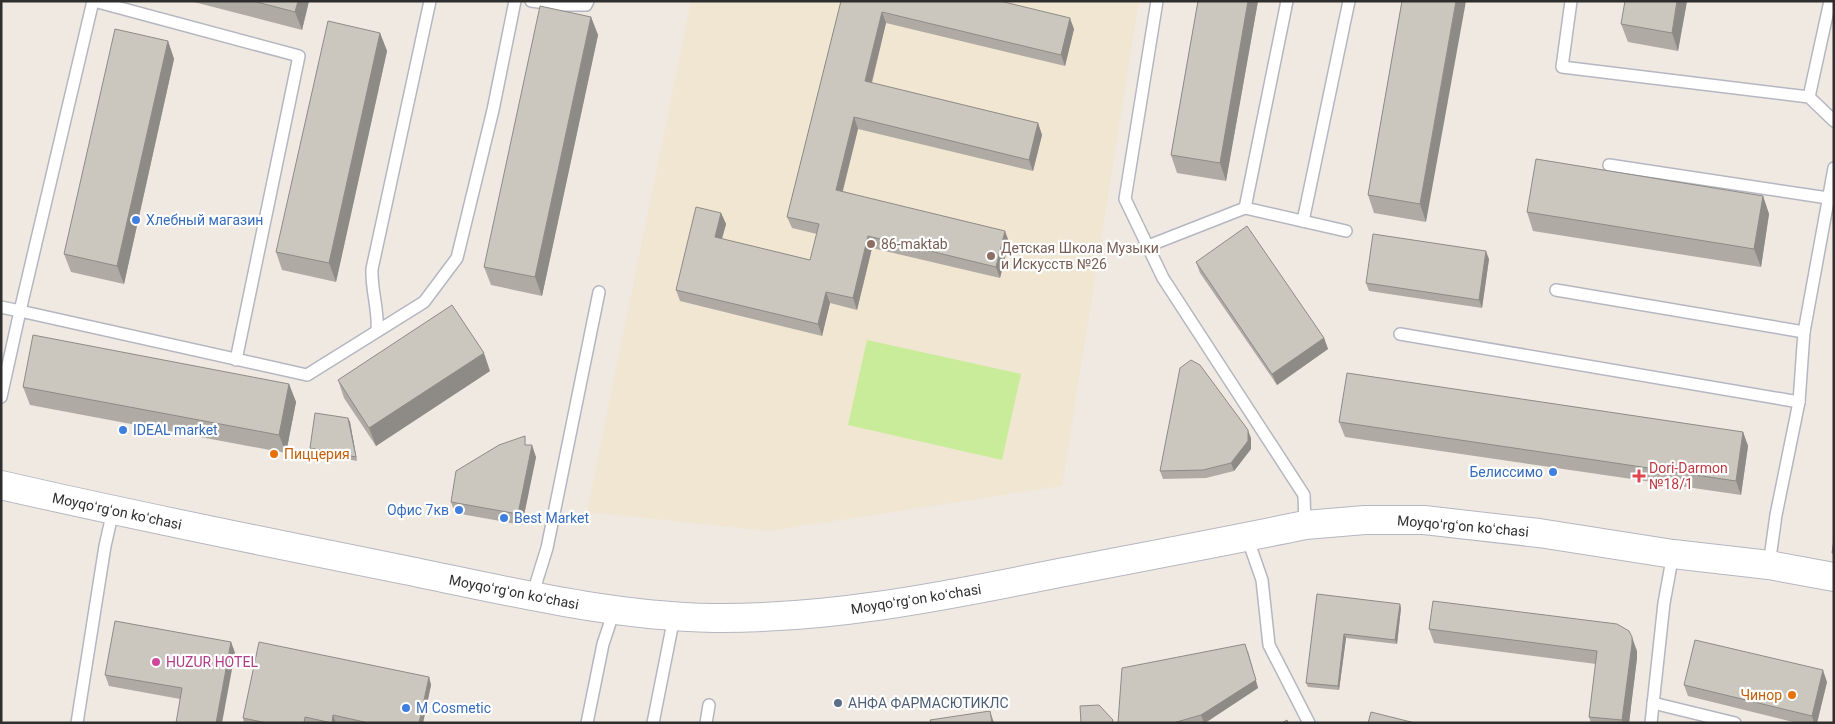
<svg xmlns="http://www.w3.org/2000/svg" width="1835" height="724" viewBox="0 0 1835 724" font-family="Roboto,sans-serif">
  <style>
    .education { fill: #f0e6d1 }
    .pitch { fill: #c9ec9a }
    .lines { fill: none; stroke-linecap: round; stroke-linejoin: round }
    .lane-casing { stroke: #b4b7c1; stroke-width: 14 }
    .secondary-casing { stroke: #b4b7c1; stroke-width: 30 }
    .lane { stroke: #fff; stroke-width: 11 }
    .secondary { stroke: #fff; stroke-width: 28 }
    .wall { fill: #afaba4 }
    .shaded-wall { fill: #8e8b86 }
    .building { fill: #cbc7bf; stroke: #8e8b86 }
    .shop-dot { fill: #3f7fe0; stroke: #fff; stroke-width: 2 }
    .education-dot { fill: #8d6e63; stroke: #fff; stroke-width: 2 }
    .food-dot { fill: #e8710a; stroke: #fff; stroke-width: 2 }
    .health-dot { fill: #e0444e; stroke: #fff; stroke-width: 2 }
    .hotel-dot { fill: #d1479c; stroke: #fff; stroke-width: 2 }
    .service-dot { fill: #5c6f8a; stroke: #fff; stroke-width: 2 }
    .labels { text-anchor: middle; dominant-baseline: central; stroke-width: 4.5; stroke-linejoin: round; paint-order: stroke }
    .shop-label { font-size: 14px; fill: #366cbe; stroke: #fff; text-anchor: start }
    .education-label { font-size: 14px; fill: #785e54; stroke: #fff; text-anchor: start }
    .food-label { font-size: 14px; fill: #c56008; stroke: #fff; text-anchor: start }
    .health-label { font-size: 14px; fill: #be3a42; stroke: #fff; text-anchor: start }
    .street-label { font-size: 14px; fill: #2e2e2e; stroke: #fff }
    .hotel-label { font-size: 14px; fill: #b23c85; stroke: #fff; text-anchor: start }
    .service-label { font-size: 14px; fill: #4e5e75; stroke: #fff; text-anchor: start }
  </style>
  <rect width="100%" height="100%" fill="#efe9e1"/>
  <polygon class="education" points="691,1 1139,1 1062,486 769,531 587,512"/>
  <polygon class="pitch" points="867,340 1021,374 1002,460 848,425"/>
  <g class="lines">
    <g class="lane-casing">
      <g id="lane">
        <polyline points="94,1 299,56 236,360"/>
        <polyline points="531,1 562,5 586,5 588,1"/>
        <polyline points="1157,1 1125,199 1163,278 1304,495 1305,525"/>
        <polyline points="1571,1 1562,67 1809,97 1834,121"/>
        <polyline points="1809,97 1830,1"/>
        <polyline points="1609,165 1828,198"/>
        <polyline points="1245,208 1346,231"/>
        <polyline points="1303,221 1349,1"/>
        <polyline points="1148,246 1245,208 1287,1"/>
        <polyline points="1556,290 1804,332"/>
        <polyline points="1,307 20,311 93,1"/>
        <path d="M377 331C379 311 371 290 372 269L430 1"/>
        <polyline points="1400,334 1799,402"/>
        <polyline points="1,397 20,311 307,375 424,302 457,258 493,110 515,1"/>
        <polyline points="1247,537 1262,580 1269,645 1309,723"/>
        <polyline points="1769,565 1776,515 1799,402 1804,332 1834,168"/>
        <polyline points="532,596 547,548 599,292"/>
        <polyline points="1653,703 1735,723"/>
        <polyline points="77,723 105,546 113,511"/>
        <polyline points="587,723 603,644 614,611"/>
        <polyline points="653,723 674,617"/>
        <polyline points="706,723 709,705"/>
        <polyline points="1651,723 1664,603 1673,554"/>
      </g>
    </g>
    <g class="secondary-casing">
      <path id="secondary" d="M1 485C135 516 270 543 405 570 508 591 609 616 714 618 826 619 935 598 1044 576 1131 559 1218 543 1305 525L1365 520H1424L1539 533 1673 554 1769 565 1834 577"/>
    </g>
    <use href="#lane" class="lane"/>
    <use href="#secondary" class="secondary"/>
  </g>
  <g class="wall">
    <polygon points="190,1 309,1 302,30"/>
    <polygon points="841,1 1074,29 1065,66 886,23 872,83 1038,123 1042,135 1033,171 858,129 843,191 1009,242 1000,278 872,248 857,310 830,303 822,336 680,301 676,290 721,213 726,224 722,239 810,260 817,234 792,228 787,217"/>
    <polygon points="1198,1 1258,1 1226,181 1177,173 1171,155"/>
    <polygon points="1402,1 1426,222 1374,213 1368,195"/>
    <polygon points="1687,1 1678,51 1628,42 1621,24"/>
    <polygon points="591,17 598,35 542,296 491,285 484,267"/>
    <polygon points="380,33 387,51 336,282 282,270 276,252"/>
    <polygon points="168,41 174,59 124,284 71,272 64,254"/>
    <polygon points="1763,196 1769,214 1761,267 1533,231 1527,212"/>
    <polygon points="1489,259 1482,308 1369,291 1366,283"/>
    <polygon points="1196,262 1324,338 1328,349 1277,385 1200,273"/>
    <polygon points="490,371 376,446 344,398 338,380"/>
    <polygon points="289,384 296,402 286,453 30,405 23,387"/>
    <polygon points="348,418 350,422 357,461 311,452 310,448"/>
    <polygon points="1339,422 1743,432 1748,446 1741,495 1345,437"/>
    <polygon points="1251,438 1251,449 1234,471 1206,478 1163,479 1160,471"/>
    <polygon points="528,445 536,457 522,525 455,513 451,502"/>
    <polygon points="1317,594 1401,608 1397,644 1346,638 1339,690 1308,687 1306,683"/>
    <polygon points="1429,629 1637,651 1637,658 1629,723 1591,723 1589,717 1596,664 1434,643"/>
    <polygon points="231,642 235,653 180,699 109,686 105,675"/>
    <polygon points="1248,651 1258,688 1205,723 1118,723"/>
    <polygon points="429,677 431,685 423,723 244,723 243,718"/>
    <polygon points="1827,682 1817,723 1797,723 1688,696 1684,685"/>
  </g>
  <g class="shaded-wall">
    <polygon points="298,1 309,1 302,30 295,12"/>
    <polygon points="1248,1 1258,1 1226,181 1220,163"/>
    <polygon points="1456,1 1466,1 1426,222 1420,204"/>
    <polygon points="1677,1 1687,1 1678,51 1672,33"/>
    <polygon points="882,12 886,23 869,93 865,81"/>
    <polygon points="591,17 598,35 542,296 535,277"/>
    <polygon points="1070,18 1074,29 1065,66 1061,55"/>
    <polygon points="380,33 387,51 336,282 329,263"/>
    <polygon points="168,41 174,59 124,284 117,266"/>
    <polygon points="854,117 858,129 840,201 836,190"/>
    <polygon points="1038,123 1042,135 1033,171 1029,160"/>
    <polygon points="1763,196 1769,214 1761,267 1754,249"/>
    <polygon points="721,213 726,224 719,249 715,237"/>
    <polygon points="1005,231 1009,242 1000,278 996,267"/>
    <polygon points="868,236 872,248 857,310 853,298"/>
    <polygon points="1486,251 1489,259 1482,308 1479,300"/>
    <polygon points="826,292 830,303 822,336 818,324"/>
    <polygon points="1324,338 1328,349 1277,385 1272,374"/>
    <polygon points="484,353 490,371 376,446 369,428"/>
    <polygon points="289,384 296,402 286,453 279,435"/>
    <polygon points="348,418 350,422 357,461 356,457"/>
    <polygon points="1248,430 1251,438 1251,449 1234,471 1231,463"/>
    <polygon points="1743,432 1748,446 1741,495 1736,481"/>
    <polygon points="532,445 536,457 522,525 518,514"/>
    <polygon points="1400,604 1401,608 1397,644 1395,640"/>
    <polygon points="1344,634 1346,638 1339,690 1338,686"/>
    <polygon points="1632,637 1637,651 1637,658 1629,723 1623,723 1622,720"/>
    <polygon points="231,642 235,653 222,723 216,723"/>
    <polygon points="1245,644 1258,688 1205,723 1204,723 1201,715"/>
    <polygon points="1823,670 1827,682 1817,723 1814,723 1812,716"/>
    <polygon points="429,677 431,685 423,723 419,723"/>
    <polygon points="990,711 994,723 992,723"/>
    <polygon points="333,715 336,723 332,723"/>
  </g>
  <g class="building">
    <polygon points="253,1 298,1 295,12"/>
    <polygon points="841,1 1000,1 1070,18 1061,55 882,12 865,81 1038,123 1029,160 854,117 836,190 1005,231 996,267 868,236 853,298 826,292 818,324 676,290 696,207 721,213 715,237 810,260 819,224 787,217"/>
    <polygon points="1198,1 1248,1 1220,163 1171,155"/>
    <polygon points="1402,1 1456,1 1420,204 1368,195"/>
    <polygon points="1625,1 1677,1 1672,33 1621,24"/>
    <polygon points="540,6 591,17 535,277 484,267"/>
    <polygon points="328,21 380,33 329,263 276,252"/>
    <polygon points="115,29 168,41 117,266 64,254"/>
    <polygon points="1536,159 1763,196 1754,249 1527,212"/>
    <polygon points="1247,226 1324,338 1272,374 1196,262"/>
    <polygon points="1373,234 1486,251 1479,300 1366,283"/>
    <polygon points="452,305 484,353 369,428 338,380"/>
    <polygon points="33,335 289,384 279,435 23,387"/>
    <polygon points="1191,360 1200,365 1248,430 1248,441 1231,463 1203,470 1160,471 1180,368"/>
    <polygon points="1347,373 1743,432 1736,481 1339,422"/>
    <polygon points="315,413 348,418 356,457 310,448"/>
    <polygon points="525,436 525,445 532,445 518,514 451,502 456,471 499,445"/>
    <polygon points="1834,539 1834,554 1832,553"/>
    <polygon points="1317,594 1400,604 1395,640 1344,634 1338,686 1306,683"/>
    <polygon points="1433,601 1617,624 1629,631 1632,637 1632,644 1622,720 1589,717 1597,651 1429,629"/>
    <polygon points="115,621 231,642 216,723 176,723 182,688 105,675"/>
    <polygon points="1695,640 1823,670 1812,716 1684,685"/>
    <polygon points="259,642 429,677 419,723 369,723 333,715 332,723 305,717 304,723 267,723 243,718"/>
    <polygon points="1245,644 1256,680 1201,715 1173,723 1118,723 1122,668"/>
    <polygon points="1099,705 1113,720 1112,723 1081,723 1080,706"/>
    <polygon points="990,711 992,723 931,723 930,720"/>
    <polygon points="1371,712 1415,723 1368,723"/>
    <polygon points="1287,720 1288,723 1282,723"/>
  </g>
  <g class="shop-dot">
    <circle cx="136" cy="220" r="5"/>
    <circle cx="123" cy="430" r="5"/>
    <circle cx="1553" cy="472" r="5"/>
    <circle cx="459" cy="510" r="5"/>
    <circle cx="504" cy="518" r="5"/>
    <circle cx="406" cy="708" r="5"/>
  </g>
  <g class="education-dot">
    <circle cx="871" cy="244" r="5"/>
    <circle cx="991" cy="256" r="5"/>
  </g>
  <g class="food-dot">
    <circle cx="274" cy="454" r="5"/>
    <circle cx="1792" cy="695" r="5"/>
  </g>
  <path class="health-dot" d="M1636.5 468.5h5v5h5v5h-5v5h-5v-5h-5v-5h5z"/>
  <circle class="hotel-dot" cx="156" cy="662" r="5"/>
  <circle class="service-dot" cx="838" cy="703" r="5"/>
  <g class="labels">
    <g class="shop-label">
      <text x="146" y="220">Хлебный магазин</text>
      <text x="133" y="430">IDEAL market</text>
      <text x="1543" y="472" text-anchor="end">Белиссимо</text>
      <text x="449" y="510" text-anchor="end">Офис 7кв</text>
      <text x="514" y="518">Best Market</text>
      <text x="416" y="708">M Cosmetic</text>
    </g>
    <g class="education-label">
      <text x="881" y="244">86-maktab</text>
      <text x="1001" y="248">Детская Школа Музыки<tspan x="1001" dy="16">и Искусств №26</tspan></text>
    </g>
    <g class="food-label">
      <text x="284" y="454">Пиццерия</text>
      <text x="1782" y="695" text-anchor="end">Чинор</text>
    </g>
    <g class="health-label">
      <text x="1649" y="468">Dori-Darmon<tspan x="1649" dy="16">№18/1</tspan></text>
    </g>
    <g class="street-label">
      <text transform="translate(117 511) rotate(12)">Moyqoʻrgʻon koʻchasi</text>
      <text transform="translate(1463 526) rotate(5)">Moyqoʻrgʻon koʻchasi</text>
      <text transform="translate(514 592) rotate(11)">Moyqoʻrgʻon koʻchasi</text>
      <text transform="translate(916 599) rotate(-9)">Moyqoʻrgʻon koʻchasi</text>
    </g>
    <g class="hotel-label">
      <text x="166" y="662">HUZUR HOTEL</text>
    </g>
    <g class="service-label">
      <text x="848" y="703">АНФА ФАРМАСЮТИКЛС</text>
    </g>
  </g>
  <rect width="1835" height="724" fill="none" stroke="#2e2e2e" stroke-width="5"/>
</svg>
